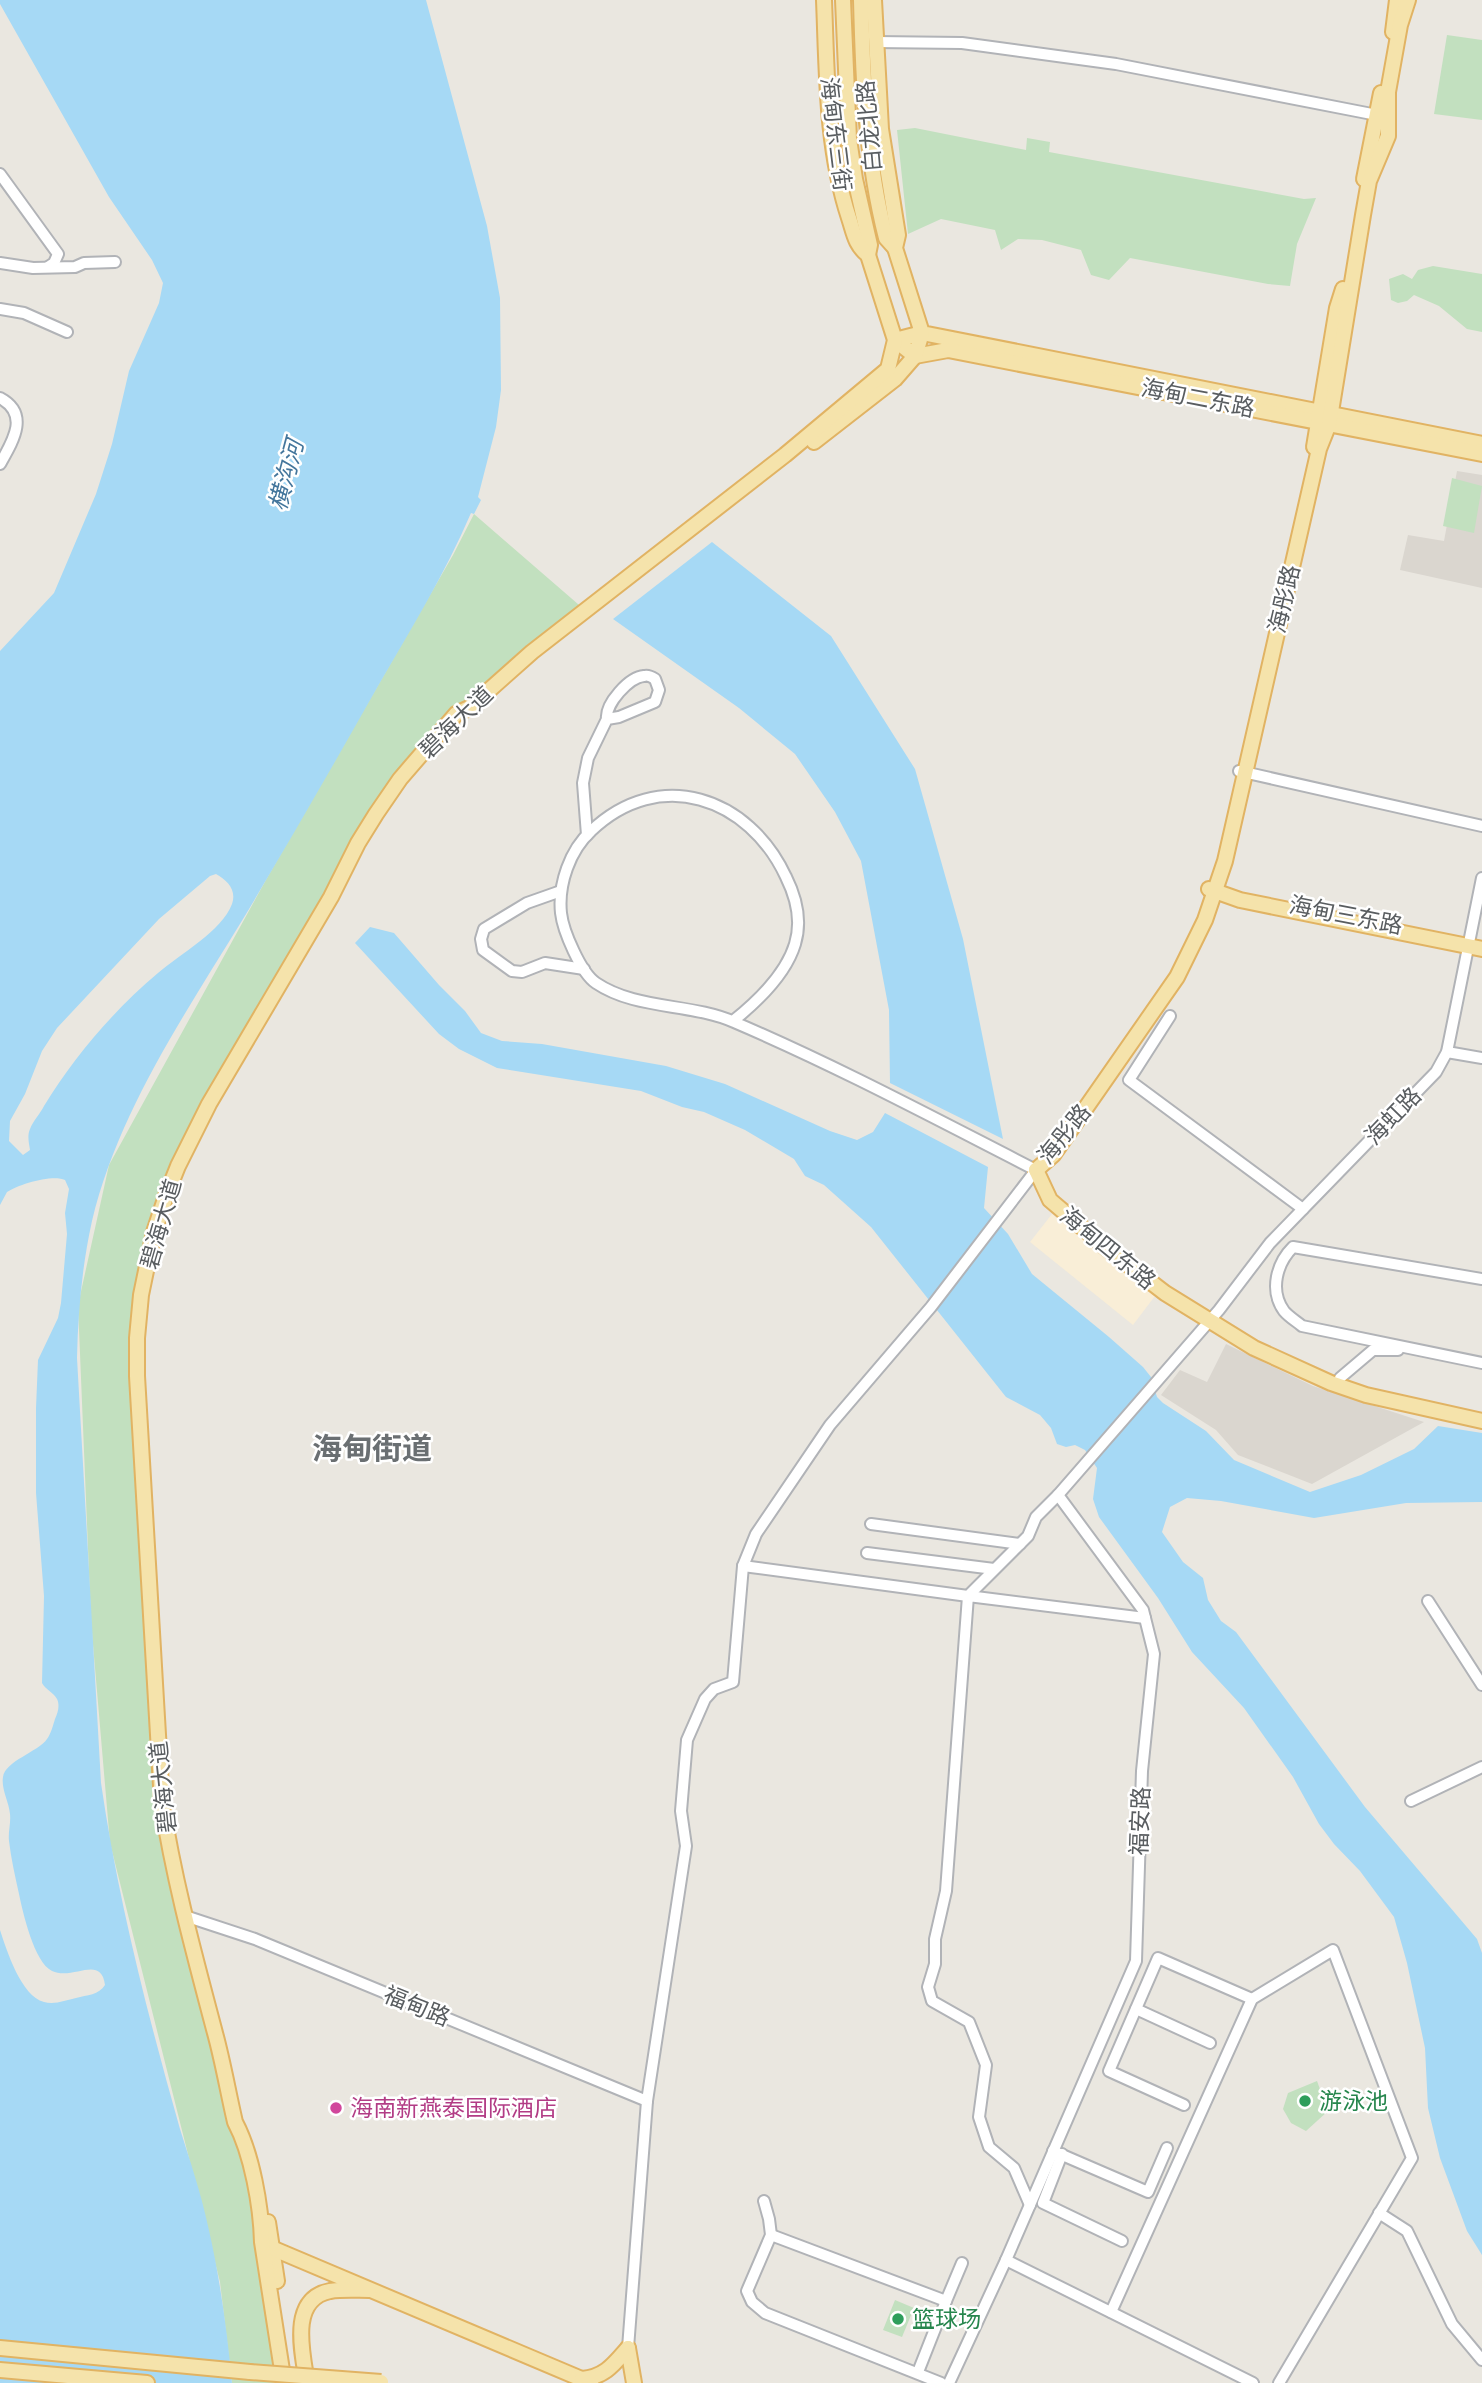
<svg xmlns="http://www.w3.org/2000/svg" width="1482" height="2383" viewBox="0 0 1482 2383" font-family="Cabin,'Noto Sans SC',sans-serif">
  <style>
    .commercial { fill: #f9eed7 }
    .education { fill: #dad6cf }
    .green { fill: #c2e0bf }
    .water { fill: #a6d9f5; fill-rule: evenodd }
    .lines { fill: none; stroke-linecap: round; stroke-linejoin: round }
    .minor-casing { stroke: #b1b3b7; stroke-width: 14 }
    .major-casing { stroke: #e1b363; stroke-width: 18 }
    .minor { stroke: #fff; stroke-width: 10 }
    .major { stroke: #f5e3ab; stroke-width: 14 }
    .major-bridge-casing { stroke: #e1b363; stroke-width: 18; stroke-linecap: butt }
    .major-bridge { stroke: #f5e3ab; stroke-width: 14 }
    .leisure-dot { fill: #2e9e5b; stroke: #fff; stroke-width: 2.5 }
    .hotel-dot { fill: #d1479c; stroke: #fff; stroke-width: 2.5 }
    .labels { text-anchor: middle; dominant-baseline: central; stroke-width: 5; stroke-linejoin: round; paint-order: stroke }
    .street-label { font-size: 23px; fill: #595d60; stroke: #fff }
    .leisure-label { font-size: 23px; fill: #27864d; stroke: #fff; text-anchor: start }
    .hotel-label { font-size: 23px; fill: #b23c85; stroke: #fff; text-anchor: start }
    .water-label { font-size: 24px; font-style: italic; fill: #44769c; stroke: #fff }
    .district-label { font-size: 30px; font-weight: bold; fill: #6a6f72; stroke: #fff }
  </style>
  <rect width="100%" height="100%" fill="#eae7e0"/>
  <polygon class="commercial" points="1052,1214 1155,1296 1133,1325 1030,1242"/>
  <g class="education">
    <polygon points="1457,471 1482,475 1482,588 1400,570 1408,535 1444,541"/>
    <polygon points="1226,1344 1313,1386 1424,1422 1312,1484 1238,1455 1216,1430 1161,1395 1180,1370 1207,1382"/>
  </g>
  <g class="green">
    <polygon points="1447,35 1482,40 1482,120 1434,114"/>
    <polygon points="915,128 1026,150 1027,138 1050,142 1049,152 1304,199 1316,198 1297,244 1290,286 1268,284 1130,258 1109,280 1091,275 1081,250 1042,240 1018,239 1001,250 995,230 941,219 908,234 897,130"/>
    <polygon points="1433,266 1482,274 1482,332 1467,329 1439,306 1414,295 1407,301 1398,303 1391,300 1389,279 1403,274 1412,279 1418,270"/>
    <polygon points="1452,478 1482,486 1474,533 1443,526"/>
    <polygon points="474,514 586,611 456,714 376,814 178,1166 138,1324 172,1862 235,2122 262,2242 284,2383 232,2383 220,2282 110,1843 91,1621 78,1305 109,1165 267,878 453,555"/>
    <polygon points="1317,2081 1328,2111 1306,2131 1291,2123 1283,2109 1288,2093"/>
    <polygon points="895,2300 914,2308 902,2337 883,2330"/>
  </g>
  <g class="water">
    <path d="M0 0H426L487 226 500 298 501 390 496 427 478 497 481 500 474 514 471 513C445 574 411 629 378 686 334 764 289 842 243 919 185 1014 118 1112 92 1221 82 1266 78 1312 77 1358L101 1783C118 1900 148 2016 180 2129 190 2161 201 2193 208 2226 220 2278 227 2330 232 2383H0V1930C7 1951 21 1996 44 2002 55 2005 66 2000 76 1998 87 1995 99 1995 105 1985 101 1954 73 1981 52 1971 34 1962 23 1913 19 1894 15 1876 11 1858 9 1841 8 1832 11 1823 10 1814 9 1802 1 1789 3 1777 5 1761 38 1752 47 1739 51 1734 53 1725 55 1719 58 1713 60 1705 57 1699 53 1692 46 1690 42 1683L44 1596 36 1493V1408L38 1360 58 1318 61 1303 67 1234 65 1213 69 1189 65 1180C53 1174 19 1184 7 1192L0 1205V651L54 593 96 494 112 444 129 371 159 303 163 283 152 260 109 197 0 4ZM216 874C227 880 237 890 232 904 222 931 180 954 158 973 114 1010 74 1057 44 1106 40 1114 33 1121 30 1129 27 1136 29 1143 30 1150L23 1155 9 1141 10 1121 25 1094 42 1051 57 1028 159 919 210 876Z"/>
    <polygon points="712,542 831,636 915,769 963,939 1003,1139 890,1083 889,1010 861,861 835,812 795,754 739,708 613,619"/>
    <polygon points="370,927 394,933 439,985 465,1011 481,1033 502,1041 542,1044 666,1066 725,1084 830,1131 857,1140 873,1132 885,1113 988,1167 984,1208 1008,1234 1032,1274 1109,1337 1143,1367 1151,1377 1157,1397 1163,1403 1206,1431 1234,1460 1310,1492 1361,1475 1414,1449 1438,1426 1482,1433 1482,1502 1406,1503 1314,1518 1221,1501 1187,1498 1170,1507 1162,1532 1183,1562 1203,1578 1208,1600 1221,1621 1236,1632 1365,1807 1477,1939 1482,1953 1482,2255 1467,2231 1440,2158 1428,2108 1425,2048 1407,1963 1394,1917 1360,1871 1334,1844 1319,1824 1293,1777 1244,1708 1192,1652 1158,1598 1099,1517 1093,1499 1097,1468 1085,1450 1075,1445 1066,1447 1057,1444 1051,1428 1040,1415 1006,1397 871,1227 824,1185 805,1176 794,1159 745,1130 704,1112 682,1107 641,1091 497,1068 459,1049 439,1034 355,943"/>
  </g>
  <g class="lines">
    <g class="minor-casing">
      <g id="minor">
        <polyline points="875,42 962,43 1116,64 1377,115"/>
        <polyline points="0,174 58,254 54,263 48,267"/>
        <polyline points="0,263 33,268 75,267 84,263 115,262"/>
        <polyline points="0,309 24,313 67,332"/>
        <path d="M0 398C30 414 13 441 0 464"/>
        <polyline points="1239,771 1482,826"/>
        <path d="M587 835 583 783 588 758 607 719 619 717 655 702 659 690 655 679C652 677 647 675 644 676 629 677 605 704 607 719"/>
        <polyline points="561,891 527,903 484,929 481,939 483,950 512,971 522,972 545,963 584,969"/>
        <polyline points="1170,1016 1129,1080 1303,1209"/>
        <polyline points="1447,1052 1482,1058"/>
        <path d="M1482 1279 1293 1247C1277 1263 1269 1290 1284 1311 1289 1317 1296 1321 1302 1326L1482 1363"/>
        <polyline points="1340,1378 1373,1350 1398,1350"/>
        <polyline points="871,1524 1020,1544"/>
        <polyline points="867,1553 994,1569"/>
        <polyline points="743,1566 968,1596 1028,1536 1036,1517 1058,1495"/>
        <polyline points="1428,1601 1482,1685"/>
        <polyline points="1411,1801 1482,1767"/>
        <polyline points="185,1916 255,1939 647,2101"/>
        <polyline points="1136,2009 1210,2043"/>
        <polyline points="1184,2105 1109,2071 1158,1958 1252,1999"/>
        <polyline points="1053,2151 1148,2192 1167,2148"/>
        <polyline points="1062,2154 1043,2203 1122,2241"/>
        <polyline points="764,2201 769,2219 771,2235 747,2291 752,2302 765,2313 941,2383"/>
        <polyline points="1030,2205 1014,2168 989,2147 979,2117 986,2065 969,2022 932,2001 928,1987 935,1964 935,1939 946,1891 968,1596 1145,1618"/>
        <polyline points="1379,2213 1407,2231 1452,2324 1482,2360"/>
        <polyline points="771,2235 946,2301 918,2372"/>
        <polyline points="1006,2260 1253,2383"/>
        <polyline points="946,2301 962,2263"/>
        <polyline points="1111,2312 1252,1999 1333,1950 1412,2158 1279,2383"/>
        <path d="M628 2348 647 2101 686 1846 681 1811 687 1740 705 1699 714 1689 733 1682 743 1566 756 1534 830 1425 931 1307 1036 1170C936 1119 837 1066 734 1022 691 1003 636 1010 596 983 581 973 563 931 561 913 558 884 570 850 591 831 659 766 749 797 786 877 796 897 802 921 795 944 786 974 758 1001 733 1021"/>
        <polyline points="949,2383 1006,2260 1136,1961 1142,1771 1154,1654 1143,1610 1058,1495 1219,1310 1270,1243 1436,1072 1447,1052 1482,878"/>
      </g>
    </g>
    <g class="major-casing">
      <g id="major">
        <polyline points="843,0 849,139 855,179 870,245 868,255"/>
        <path d="M861 0C863 81 866 160 886 238L895 248"/>
        <polyline points="874,0 881,129 898,235 895,248 922,333 1482,444"/>
        <polyline points="1393,32 1397,0"/>
        <polyline points="1364,179 1381,93"/>
        <polyline points="915,356 948,350 1482,454"/>
        <polyline points="814,442 895,379 915,356 922,333 895,340 915,356"/>
        <polyline points="1314,447 1337,308 1343,289"/>
        <polyline points="1209,889 1240,900 1482,949"/>
        <polyline points="1036,1170 1053,1155 1177,977 1205,920 1225,861 1319,449 1329,424 1363,215 1369,181 1388,136 1388,92 1400,25 1408,0"/>
        <polyline points="1036,1170 1050,1200 1104,1246 1165,1293 1254,1348 1331,1383 1366,1395 1482,1421"/>
        <polyline points="268,2222 277,2281"/>
        <polyline points="274,2249 591,2383"/>
        <polyline points="0,2348 250,2372"/>
        <polyline points="628,2348 634,2383"/>
        <polyline points="0,2370 147,2383"/>
        <path d="M582 2379C605 2377 614 2364 628 2348"/>
        <path d="M284 2383 262 2242C261 2206 252 2154 235 2122 228 2092 223 2062 215 2033 195 1957 174 1881 162 1803L137 1376V1338L141 1295 154 1232 166 1196 178 1166 209 1104 331 897 358 843 376 814 400 779 456 714 469 708 532 652 785 455 888 369 895 340 868 255C855 245 854 233 849 218 826 148 827 73 824 0"/>
        <path d="M307 2383C303 2355 288 2299 330 2291 342 2289 356 2290 369 2290"/>
      </g>
    </g>
    <use href="#minor" class="minor"/>
    <use href="#major" class="major"/>
    <g class="major-bridge-casing">
      <polyline id="major-bridge" points="250,2372 381,2382"/>
    </g>
    <use href="#major-bridge" class="major-bridge"/>
  </g>
  <g class="leisure-dot">
    <circle cx="1305" cy="2101" r="7"/>
    <circle cx="898" cy="2319" r="7"/>
  </g>
  <circle class="hotel-dot" cx="336" cy="2108" r="7"/>
  <g class="labels">
    <g class="street-label">
      <text transform="translate(869 126) rotate(-95)">白龙北路</text>
      <text transform="translate(836 134) rotate(83)">海甸东三街</text>
      <text transform="translate(1198 398) rotate(11)">海甸二东路</text>
      <text transform="translate(1284 599) rotate(-77)">海彤路</text>
      <text transform="translate(456 722) rotate(-44)">碧海大道</text>
      <text transform="translate(1346 915) rotate(11)">海甸三东路</text>
      <text transform="translate(1393 1116) rotate(-46)">海虹路</text>
      <text transform="translate(1064 1134) rotate(-51)">海彤路</text>
      <text transform="translate(161 1224) rotate(-74)">碧海大道</text>
      <text transform="translate(1108 1248) rotate(39)">海甸四东路</text>
      <text transform="translate(163 1787) rotate(-96)">碧海大道</text>
      <text transform="translate(1140 1821) rotate(-88)">福安路</text>
      <text transform="translate(417 2006) rotate(22)">福甸路</text>
    </g>
    <g class="leisure-label">
      <text x="1319" y="2101">游泳池</text>
      <text x="912" y="2319">篮球场</text>
    </g>
    <g class="hotel-label">
      <text x="350" y="2108">海南新燕泰国际酒店</text>
    </g>
    <g class="water-label">
      <text transform="translate(286 475) rotate(-75)">横沟河</text>
    </g>
    <g class="district-label">
      <text x="372" y="1448">海甸街道</text>
    </g>
  </g>
</svg>
